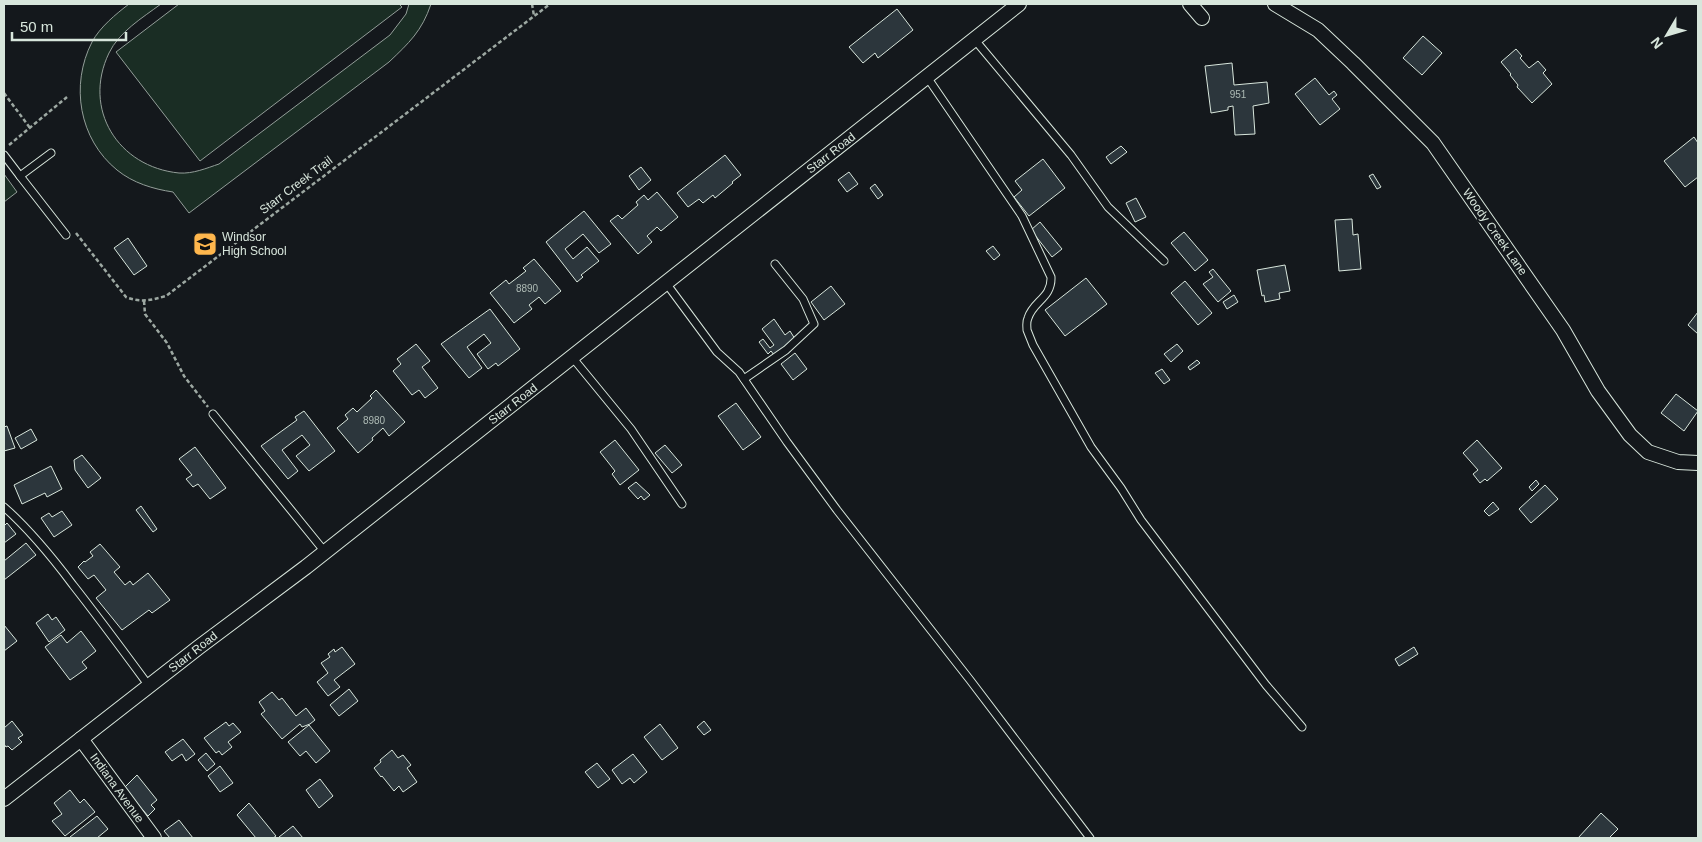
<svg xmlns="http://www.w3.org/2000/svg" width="1702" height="842" viewBox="0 0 1702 842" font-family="Helvetica,sans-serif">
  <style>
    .green { fill: #1a2d24; stroke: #939e99 }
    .building { fill: #2c363c; stroke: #d8e6dc }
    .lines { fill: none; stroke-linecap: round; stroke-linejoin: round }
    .service-casing { stroke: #d8e6dc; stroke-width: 9 }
    .minor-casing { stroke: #d8e6dc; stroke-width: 16 }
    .path { stroke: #9da8a2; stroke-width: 2.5; stroke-dasharray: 4 2.5; stroke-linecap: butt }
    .service { stroke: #14181c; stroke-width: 7 }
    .minor { stroke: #14181c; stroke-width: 14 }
    .labels { text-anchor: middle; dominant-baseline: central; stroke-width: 4; stroke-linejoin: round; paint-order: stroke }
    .number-label { font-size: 10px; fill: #adbab4 }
    .street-label { font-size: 12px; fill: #d8e6dc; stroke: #14181c }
    .poi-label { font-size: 12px; fill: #d8e6dc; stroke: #14181c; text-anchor: start }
  </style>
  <rect width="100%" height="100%" fill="#14181c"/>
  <g class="green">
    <path d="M129 4H161C142 18 119 32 109 53 82 109 118 167 179 173 193 174 207 168 219 164L390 35 406 14 409 4H431C422 31 409 43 389 62L189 213 173 192C153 189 133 183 117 170 79 139 70 85 92 42 100 27 116 14 129 4Z"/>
    <polygon points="179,4 399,4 402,7 200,161 116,52"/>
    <polygon points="4,174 17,192 4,202"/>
  </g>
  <g class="building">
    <polygon points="897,9 913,30 878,58 875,53 863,63 849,47"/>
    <polygon points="1423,36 1442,53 1422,75 1403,58"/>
    <polygon points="1516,49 1522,56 1520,58 1529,68 1538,61 1546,70 1543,73 1552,84 1532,103 1517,87 1518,85 1510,75 1511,74 1501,62"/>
    <polygon points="1232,63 1234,85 1267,82 1269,103 1253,106 1255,134 1235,135 1233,106 1228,107 1228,110 1211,113 1205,66"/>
    <polygon points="1315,78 1329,95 1334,91 1337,95 1332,99 1340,109 1320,125 1295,94"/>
    <polygon points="1694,137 1698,143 1698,177 1685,187 1664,161"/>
    <polygon points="1121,146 1127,152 1111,164 1106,157"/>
    <polygon points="725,155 741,175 732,182 733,183 715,198 713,195 703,203 699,199 688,207 677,193"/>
    <polygon points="1043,159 1065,188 1029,216 1014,197 1022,190 1015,181"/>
    <polygon points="641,167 651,180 639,190 629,176"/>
    <polygon points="849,172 858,184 847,192 838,180"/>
    <polygon points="1373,174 1381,187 1377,189 1369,176"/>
    <polygon points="875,184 883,195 878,199 870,188"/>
    <polygon points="657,192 678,217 661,231 657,227 647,236 652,242 638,254 610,221 618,215 622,219 638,205 636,202 644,195 648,200"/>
    <polygon points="1136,198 1146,217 1135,222 1126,203"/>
    <polygon points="584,211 611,244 599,253 583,234 565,249 573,259 587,247 599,261 581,275 583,277 577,282 546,242"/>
    <polygon points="1352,219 1353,235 1358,234 1361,269 1339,271 1335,220"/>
    <polygon points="1040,222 1062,249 1052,257 1031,230"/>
    <polygon points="1184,232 1208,260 1195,271 1171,243"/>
    <polygon points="128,238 147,266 134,275 114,248"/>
    <polygon points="993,246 1000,255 994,260 986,251"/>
    <polygon points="534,259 561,291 545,304 539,297 529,305 532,309 514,323 490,293 506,280 509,284 526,271 523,268"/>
    <polygon points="1285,265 1290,291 1279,293 1280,299 1265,302 1264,295 1262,296 1257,270"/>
    <polygon points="1213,269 1231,291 1218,302 1203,284 1213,277 1209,272"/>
    <polygon points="1086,278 1107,304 1065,336 1045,310"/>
    <polygon points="1185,281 1212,313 1198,325 1171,293"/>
    <polygon points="831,286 845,304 824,320 811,302"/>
    <polygon points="1234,295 1238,302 1227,309 1223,302"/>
    <polygon points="490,309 520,349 498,366 496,363 488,369 477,354 491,343 484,334 467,347 482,368 469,378 441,344"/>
    <polygon points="1698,312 1698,334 1688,325"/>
    <polygon points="774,319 785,335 790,331 795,339 784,350 782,348 774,355 771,351 768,354 759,342 763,339 770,348 774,345 762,329"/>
    <polygon points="416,344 430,361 422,367 438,388 425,398 419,390 412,395 393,371 401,364 397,359"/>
    <polygon points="1177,344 1183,351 1171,362 1164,354"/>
    <polygon points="795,353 807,369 793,380 781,364"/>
    <polygon points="1197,360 1200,363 1190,370 1188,367"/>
    <polygon points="1162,369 1170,380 1164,384 1155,373"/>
    <polygon points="376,390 405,422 389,436 383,428 372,438 373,440 358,453 337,428 348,419 345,415 353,408 357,412 372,398 370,396"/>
    <polygon points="1676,394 1698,411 1684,431 1661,413"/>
    <polygon points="736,403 761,437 743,450 718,416"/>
    <polygon points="304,411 335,451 309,471 296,456 310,445 302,435 282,450 298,471 288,479 261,446 297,420 295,417"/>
    <polygon points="7,426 15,448 4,451 4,427"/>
    <polygon points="31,429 37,440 21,449 15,438"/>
    <polygon points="615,440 639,470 620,485 612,474 615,471 600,452"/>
    <polygon points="1477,440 1502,468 1487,481 1485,479 1480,483 1473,474 1478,470 1463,453"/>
    <polygon points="665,445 682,465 672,473 655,453"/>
    <polygon points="195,447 226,488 210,499 198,484 193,487 186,479 192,475 179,459"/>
    <polygon points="82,455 101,478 88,488 75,470 74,460"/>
    <polygon points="51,466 62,489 47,497 45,493 22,504 14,485"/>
    <polygon points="1536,480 1539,484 1532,491 1529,487"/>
    <polygon points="636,482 650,495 644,500 641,496 638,499 628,488"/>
    <polygon points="1545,485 1558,499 1531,523 1519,509"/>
    <polygon points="1493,502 1499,509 1489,516 1484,511"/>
    <polygon points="141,506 157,529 153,532 136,510"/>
    <polygon points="62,511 72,525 54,537 41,518 49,513 52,517"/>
    <polygon points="7,523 16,534 4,543 4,526"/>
    <polygon points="26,543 36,555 4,580 4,561"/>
    <polygon points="100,544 120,567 114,572 125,585 130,581 133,585 148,573 170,600 152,613 149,610 122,630 96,598 106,590 94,575 88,579 78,567 84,561 85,562 93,556 90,552"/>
    <polygon points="48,614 52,620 56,617 65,630 49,642 36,623"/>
    <polygon points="4,625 17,641 4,651"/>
    <polygon points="81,631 96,651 82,662 87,668 70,680 45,647 61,635 67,643"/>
    <polygon points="342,647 355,664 334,680 340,687 328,696 317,682 328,673 321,663 330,657 328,654 334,649 335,652"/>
    <polygon points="1414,647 1418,654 1399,666 1395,659"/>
    <polygon points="349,689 358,701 339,716 330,705"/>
    <polygon points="272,692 279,700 282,698 296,716 306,708 315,720 310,724 302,727 300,724 282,739 261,714 265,711 259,702"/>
    <polygon points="12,721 23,735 18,738 22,742 12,750 8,746 6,747 4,744 4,728"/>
    <polygon points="704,721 711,730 704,735 697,727"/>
    <polygon points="226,722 229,726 233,723 241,732 228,742 232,747 222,755 219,751 216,753 204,738"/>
    <polygon points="660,724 678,748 662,760 644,737"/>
    <polygon points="309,725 330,751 316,763 306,751 300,756 288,742"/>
    <polygon points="183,739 195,754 186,761 182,754 172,761 165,752"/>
    <polygon points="392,750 398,758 403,755 411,765 407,768 417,782 403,792 399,786 394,791 382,776 381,777 374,768 381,762 380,760"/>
    <polygon points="206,753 215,764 207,771 198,760"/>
    <polygon points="633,754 647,772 634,783 630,778 622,784 612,770"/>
    <polygon points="597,763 610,779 598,788 585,772"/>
    <polygon points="220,766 233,783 220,792 208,776"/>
    <polygon points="137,775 157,800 151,805 155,809 148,816 124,788"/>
    <polygon points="320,779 333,796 319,808 306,790"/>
    <polygon points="70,790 80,803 84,799 95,812 65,836 52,821 62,814 54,803"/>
    <polygon points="249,803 276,836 273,838 256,838 237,815"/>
    <polygon points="1601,813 1618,829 1609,838 1578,838"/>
    <polygon points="97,816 108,829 97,838 70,838 70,837"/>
    <polygon points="179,820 193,838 170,838 164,831"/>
    <polygon points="293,826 303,838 279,838 279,837"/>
  </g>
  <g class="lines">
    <g class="service-casing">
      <g id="service">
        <polyline points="975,40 1071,155 1108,207 1164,261"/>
        <path d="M927 77 1022 216 1051 277C1052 298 1033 301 1028 318 1026 322 1027 326 1027 330L1033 345 1091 447 1121 488 1141 520 1266 685 1302 727"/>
        <polyline points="4,155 20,176 51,153"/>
        <polyline points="20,176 66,235"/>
        <polyline points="666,283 717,352 739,372 787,442 837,510 970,680 1090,838"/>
        <polyline points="572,357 631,429 682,504"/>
        <polyline points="744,379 786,350 814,324 803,299 775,264"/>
        <polyline points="213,414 325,552"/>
        <path d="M4 507C30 530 52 557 73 585 99 618 124 652 149 686"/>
      </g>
    </g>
    <g class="minor-casing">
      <g id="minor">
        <polyline points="1190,4 1202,18"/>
        <polyline points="1275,4 1318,30 1353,63 1433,143 1563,330 1598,391 1630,435 1648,452 1678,462 1698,463"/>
        <polyline points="81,739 154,838"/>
        <polyline points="4,799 199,647 306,567 1019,4"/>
      </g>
    </g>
    <g class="path">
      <polyline points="532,4 534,16"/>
      <polyline points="4,93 30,128"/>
      <polyline points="9,145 67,97"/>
      <path d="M76 233 126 297C140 303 152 300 166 296L550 4"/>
      <polyline points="144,301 145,314 167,343 184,376 208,407"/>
    </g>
    <use href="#service" class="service"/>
    <use href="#minor" class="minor"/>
  </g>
  <defs>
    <g id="school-square" transform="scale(1.25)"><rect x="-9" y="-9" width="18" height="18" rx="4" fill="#ffb74d" stroke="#14181c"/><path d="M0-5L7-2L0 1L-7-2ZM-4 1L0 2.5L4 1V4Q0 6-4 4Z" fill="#111"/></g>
  </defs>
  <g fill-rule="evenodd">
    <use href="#school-square" x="205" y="244"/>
  </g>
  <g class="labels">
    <g class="number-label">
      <text x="1238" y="94">951</text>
      <text x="527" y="288">8890</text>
      <text x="374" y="420">8980</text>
    </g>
    <g class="street-label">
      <text transform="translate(831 153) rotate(-38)">Starr Road</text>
      <text transform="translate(296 185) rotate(-37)">Starr Creek Trail</text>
      <text transform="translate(1495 232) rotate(55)">Woody Creek Lane</text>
      <text transform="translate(513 404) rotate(-38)">Starr Road</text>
      <text transform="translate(193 652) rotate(-38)">Starr Road</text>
      <text transform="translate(117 788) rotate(54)">Indiana Avenue</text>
    </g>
    <g class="poi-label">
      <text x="222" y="237">Windsor<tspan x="222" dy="14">High School</tspan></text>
    </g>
  </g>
  <rect width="1702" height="842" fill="none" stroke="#d8e6dc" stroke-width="10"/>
  <g transform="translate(1667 35) rotate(232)" stroke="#14181c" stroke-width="4" paint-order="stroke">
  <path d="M0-4L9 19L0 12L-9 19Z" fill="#d8e6dc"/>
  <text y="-8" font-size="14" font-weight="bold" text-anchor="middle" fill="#d8e6dc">N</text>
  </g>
  <path d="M12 32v8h114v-8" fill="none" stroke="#d8e6dc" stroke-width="2.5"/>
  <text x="20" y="32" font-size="15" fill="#d8e6dc" stroke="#14181c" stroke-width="4" paint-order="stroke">50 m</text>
</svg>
